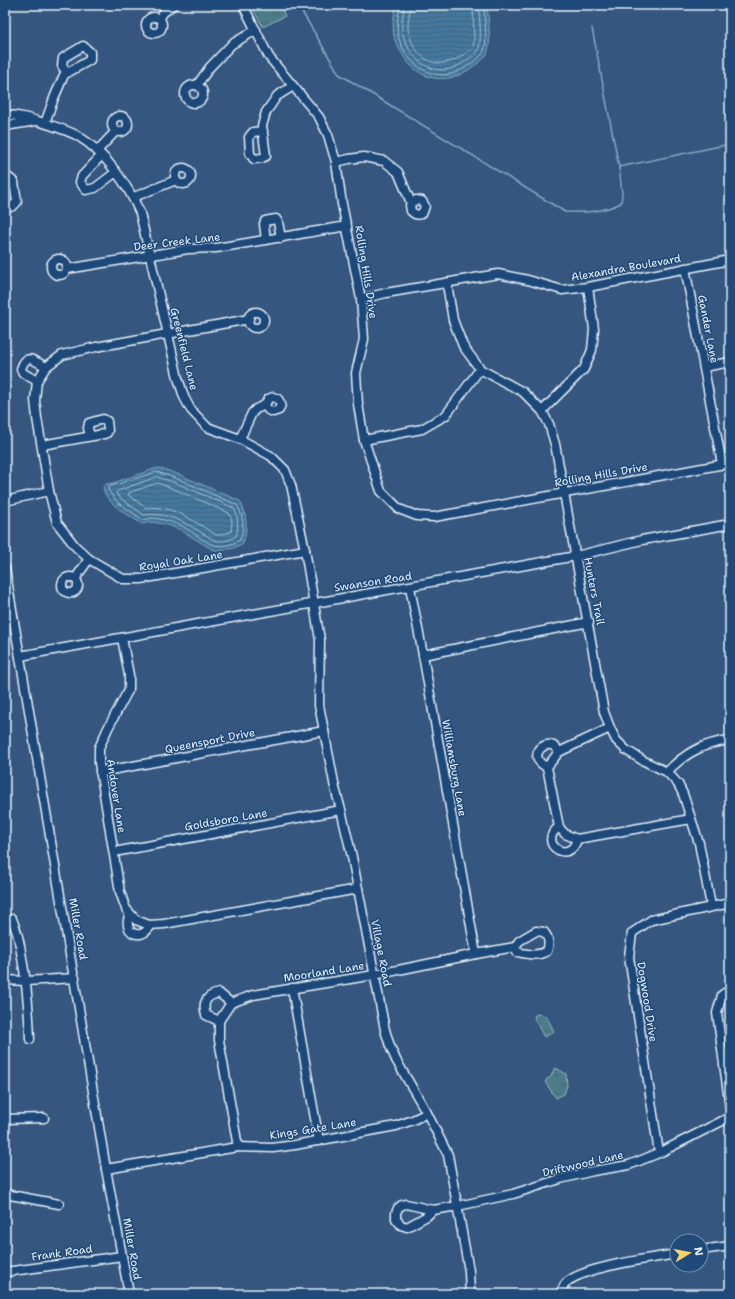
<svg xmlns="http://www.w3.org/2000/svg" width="735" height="1299" viewBox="0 0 735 1299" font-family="'Shantell Sans',sans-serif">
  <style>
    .forest { fill: url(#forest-crowns); stroke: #9ab6c0 }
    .water { fill: url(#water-rules); stroke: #84a8c3 }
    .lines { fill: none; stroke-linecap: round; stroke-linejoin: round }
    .shore { stroke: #a6c1d4; stroke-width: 1 }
    .stream { stroke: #84a8c3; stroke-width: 1.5 }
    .minor-casing { stroke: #e8f1f8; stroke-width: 11 }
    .minor { stroke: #1f4a7a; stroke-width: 8 }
    .labels { text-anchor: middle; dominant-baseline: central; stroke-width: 3; stroke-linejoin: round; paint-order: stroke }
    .street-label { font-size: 11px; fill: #e8f1f8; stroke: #1f4a7a }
  </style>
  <defs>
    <pattern id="forest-crowns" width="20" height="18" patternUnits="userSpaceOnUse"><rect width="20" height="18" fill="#4c7c87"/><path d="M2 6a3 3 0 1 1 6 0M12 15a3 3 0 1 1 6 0" fill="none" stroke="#49656c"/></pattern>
    <pattern id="water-rules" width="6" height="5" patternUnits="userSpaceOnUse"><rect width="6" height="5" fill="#42789f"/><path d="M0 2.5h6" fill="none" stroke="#446279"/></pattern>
  </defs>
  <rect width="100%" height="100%" fill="#35567e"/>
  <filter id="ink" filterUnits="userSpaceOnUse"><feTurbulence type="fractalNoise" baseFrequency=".025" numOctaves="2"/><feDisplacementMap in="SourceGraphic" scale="8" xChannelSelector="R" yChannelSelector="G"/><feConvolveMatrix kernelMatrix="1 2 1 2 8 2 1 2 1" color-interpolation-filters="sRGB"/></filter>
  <g filter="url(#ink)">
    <g class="forest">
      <polygon points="251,5 280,5 285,16 263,27"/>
      <path d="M538 1014C547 1013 550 1024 554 1031L544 1037 534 1018 535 1015Z"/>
      <polygon points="556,1068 566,1074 567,1086 564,1094 556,1098 545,1082 547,1079 551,1077 554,1069"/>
    </g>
    <g class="water">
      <path d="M396 5H487C488 17 492 43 487 54 483 60 477 64 471 68 447 86 418 81 403 55 399 49 395 42 394 36 392 25 394 15 396 5Z"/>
      <path d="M157 468 163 469 180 475 240 501C247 515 248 528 243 543L234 548 218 551 210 548 179 529 164 524 152 522 142 524C129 515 106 505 103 487L106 484 113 483Z"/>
    </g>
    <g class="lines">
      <g class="shore">
        <path d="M399 5C399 15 396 25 398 35 405 66 438 87 466 67 472 63 481 58 484 51 488 40 484 17 484 5"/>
        <path d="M404 5C404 15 400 25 403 35 411 63 438 81 464 62 469 58 477 55 479 48 482 36 479 18 479 5"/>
        <path d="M411 5C410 14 406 24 409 33 415 61 440 72 463 55 467 53 470 51 473 47L474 42 473 5"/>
        <path d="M157 472 178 479 237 505C243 515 245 528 240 540 213 555 204 538 182 526 175 523 160 518 152 518 149 518 146 520 143 520L117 502 108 490 109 487Z"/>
        <path d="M157 477 176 483 234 508C238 516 239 528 236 536 230 540 221 543 214 540 191 527 172 511 144 515L120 498 116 493 118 491Z"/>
        <path d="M158 483 174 489 229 513 232 521 231 532 219 535H216C195 522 172 504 146 508L128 495 129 493Z"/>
      </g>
      <g class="stream">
        <path d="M298 5 339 74 565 212C585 213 603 212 621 203L622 193 619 167 730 144"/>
        <polyline points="592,28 619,167"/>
      </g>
      <g class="minor-casing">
        <g id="minor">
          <polyline points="243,5 269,57 319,117 328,135 336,162 342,204 361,299 364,339 356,373 358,404 364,440 381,491 399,509 417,516 434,517 730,463"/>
          <polyline points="5,7 6,5"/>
          <circle cx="154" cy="25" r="8"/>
          <polyline points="160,18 163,13 173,5"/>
          <polyline points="197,85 210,67 232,44 256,30"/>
          <circle cx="194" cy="94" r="9"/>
          <path d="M5 115C18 115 28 118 41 122 53 126 67 130 78 136 105 152 128 185 140 213L178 378 184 397 191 410 207 427 240 439 271 456 285 470 291 485 305 550 320 640 319 705 335 788 341 810 352 857 385 1030 390 1046 396 1060 427 1113 448 1155 469 1271 470 1294"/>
          <circle cx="120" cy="124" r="8"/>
          <polyline points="45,123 54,98 64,75 67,73 90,60 90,52 83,46 63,58 62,66 67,73"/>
          <polyline points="5,126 36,121"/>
          <polyline points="263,131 253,132 249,137 250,154 254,159 262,158 266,156 262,126 266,112 277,96 293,86"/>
          <polyline points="97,151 116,131"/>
          <polyline points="101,156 82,176 80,182 86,190 95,188 116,172"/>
          <path d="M336 162 349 159 364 157 384 161 398 172 411 203 410 205 411 211C415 215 419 216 423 212L425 206 422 201 416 200 411 203"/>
          <circle cx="183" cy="176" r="8"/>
          <path d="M5 177H8L14 182 17 202C14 206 10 208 5 207"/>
          <polyline points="134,197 176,180"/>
          <polyline points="266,240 264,224 265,221 276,219 278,222 281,238"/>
          <circle cx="59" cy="267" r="8"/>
          <polyline points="685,268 722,464"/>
          <polyline points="67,269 188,249 216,248 241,244 347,226"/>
          <polyline points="447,284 453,320 463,346 480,369 523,392 542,411 549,424 555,444 604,712 610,728 616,740 626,750 642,760 667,772 678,784 683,794 699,843 711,906"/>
          <polyline points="361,299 386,293 498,274 528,280 562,290 588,287 730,260"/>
          <circle cx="256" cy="320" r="8"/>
          <polyline points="249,319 96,347 62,355 46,367 37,381 35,400 37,418 49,491 57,523 75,546 89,559 123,579 141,579 305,550"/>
          <polyline points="704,367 730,362"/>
          <path d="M37 381 23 373 21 369C26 352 35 361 46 367"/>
          <polyline points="542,411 584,369 592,350 594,329 588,287"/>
          <polyline points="240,439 252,413 256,409 265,405 268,399 273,397 278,399 281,404 279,410 273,412 268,410 265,405"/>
          <polyline points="364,440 422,429 446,415 480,369"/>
          <polyline points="42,445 104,434 107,433 108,430 107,421 103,419 89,423 88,428 90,436"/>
          <polyline points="5,501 49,491"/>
          <polyline points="5,568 106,1169 129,1294"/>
          <circle cx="70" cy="585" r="8"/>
          <polyline points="75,579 89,559"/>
          <polyline points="410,587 423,655 476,954"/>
          <polyline points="122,638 129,675 129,689 108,728 99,748 99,763 120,892 126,909 136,920 149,925 164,924 358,889"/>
          <polyline points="423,655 589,622"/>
          <polyline points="20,656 576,556 642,540 730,524"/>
          <polyline points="610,728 559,752 547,767 559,827 565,834 577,839 691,819"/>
          <path d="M547 767C526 758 544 738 555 747 557 748 558 750 559 752"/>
          <polyline points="100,772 324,731"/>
          <path d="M667 772C685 753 704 743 730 740"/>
          <path d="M559 827C536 843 570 866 577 839"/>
          <polyline points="114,852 341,810"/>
          <path d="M130 914C121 932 141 943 151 925"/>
          <path d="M12 919C18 932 20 943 22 958 27 985 29 1011 30 1039"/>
          <polyline points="5,980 26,981 75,978"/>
          <polyline points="292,988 319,1141"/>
          <polyline points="730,990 722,995 717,1013 730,1108"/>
          <path d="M219 1021 206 1015C202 1002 206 996 219 993L231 1003"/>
          <polyline points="5,1119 44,1118"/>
          <path d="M238 1147 219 1040V1021L231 1003 253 995 374 975 476 954 515 947 519 941 536 931 544 932C549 938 550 943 547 951 537 957 528 954 517 952L515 947"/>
          <polyline points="659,1153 629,957 632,933 651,920 730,903"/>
          <polyline points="106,1169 238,1147 273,1148 295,1145 396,1126 413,1120 427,1113"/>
          <polyline points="5,1194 59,1204"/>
          <polyline points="433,1210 427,1216 407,1227 401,1225 396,1219 396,1213 398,1208 402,1205 406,1204 433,1210 458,1206 513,1194 560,1179 593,1171 629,1165 659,1153 730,1117"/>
          <polyline points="701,1250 730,1246"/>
          <polyline points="5,1272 122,1256"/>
          <path d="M560 1294C562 1291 563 1286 566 1283 582 1267 653 1258 677 1254"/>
        </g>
      </g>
      <use href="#minor" class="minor"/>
    </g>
  </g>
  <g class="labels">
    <g class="street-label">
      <text transform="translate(177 242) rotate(-7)">Deer Creek Lane</text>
      <text transform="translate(626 268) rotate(-10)">Alexandra Boulevard</text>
      <text transform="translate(366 272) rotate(81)">Rolling Hills Drive</text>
      <text transform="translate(708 329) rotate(79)">Gander Lane</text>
      <text transform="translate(184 349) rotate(76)">Greenfield Lane</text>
      <text transform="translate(601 475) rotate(-10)">Rolling Hills Drive</text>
      <text transform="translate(181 561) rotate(-9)">Royal Oak Lane</text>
      <text transform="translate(373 582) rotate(-9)">Swanson Road</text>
      <text transform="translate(594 591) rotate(79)">Hunters Trail</text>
      <text transform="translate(210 741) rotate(-11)">Queensport Drive</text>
      <text transform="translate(454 768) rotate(80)">Williamsburg Lane</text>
      <text transform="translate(116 796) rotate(81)">Andover Lane</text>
      <text transform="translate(226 820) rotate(-10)">Goldsboro Lane</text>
      <text transform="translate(78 929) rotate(80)">Miller Road</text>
      <text transform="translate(381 953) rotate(79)">Village Road</text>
      <text transform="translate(324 972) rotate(-9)">Moorland Lane</text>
      <text transform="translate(647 1002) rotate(81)">Dogwood Drive</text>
      <text transform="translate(313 1129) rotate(-9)">Kings Gate Lane</text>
      <text transform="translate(583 1164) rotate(-13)">Driftwood Lane</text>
      <text transform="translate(132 1249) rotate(80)">Miller Road</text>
      <text transform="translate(62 1253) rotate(-8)">Frank Road</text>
    </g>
  </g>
  <rect width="735" height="1299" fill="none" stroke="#1f4a7a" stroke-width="20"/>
  <rect x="10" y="10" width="715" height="1279" fill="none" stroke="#e8f1f8" stroke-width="1.5" filter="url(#ink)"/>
  <g transform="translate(689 1253) rotate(80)"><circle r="19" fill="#1f4a7a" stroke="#6f8dac"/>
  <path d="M0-3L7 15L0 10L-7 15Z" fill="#ffd166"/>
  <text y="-6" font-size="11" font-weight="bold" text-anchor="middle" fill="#e8f1f8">N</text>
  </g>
</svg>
